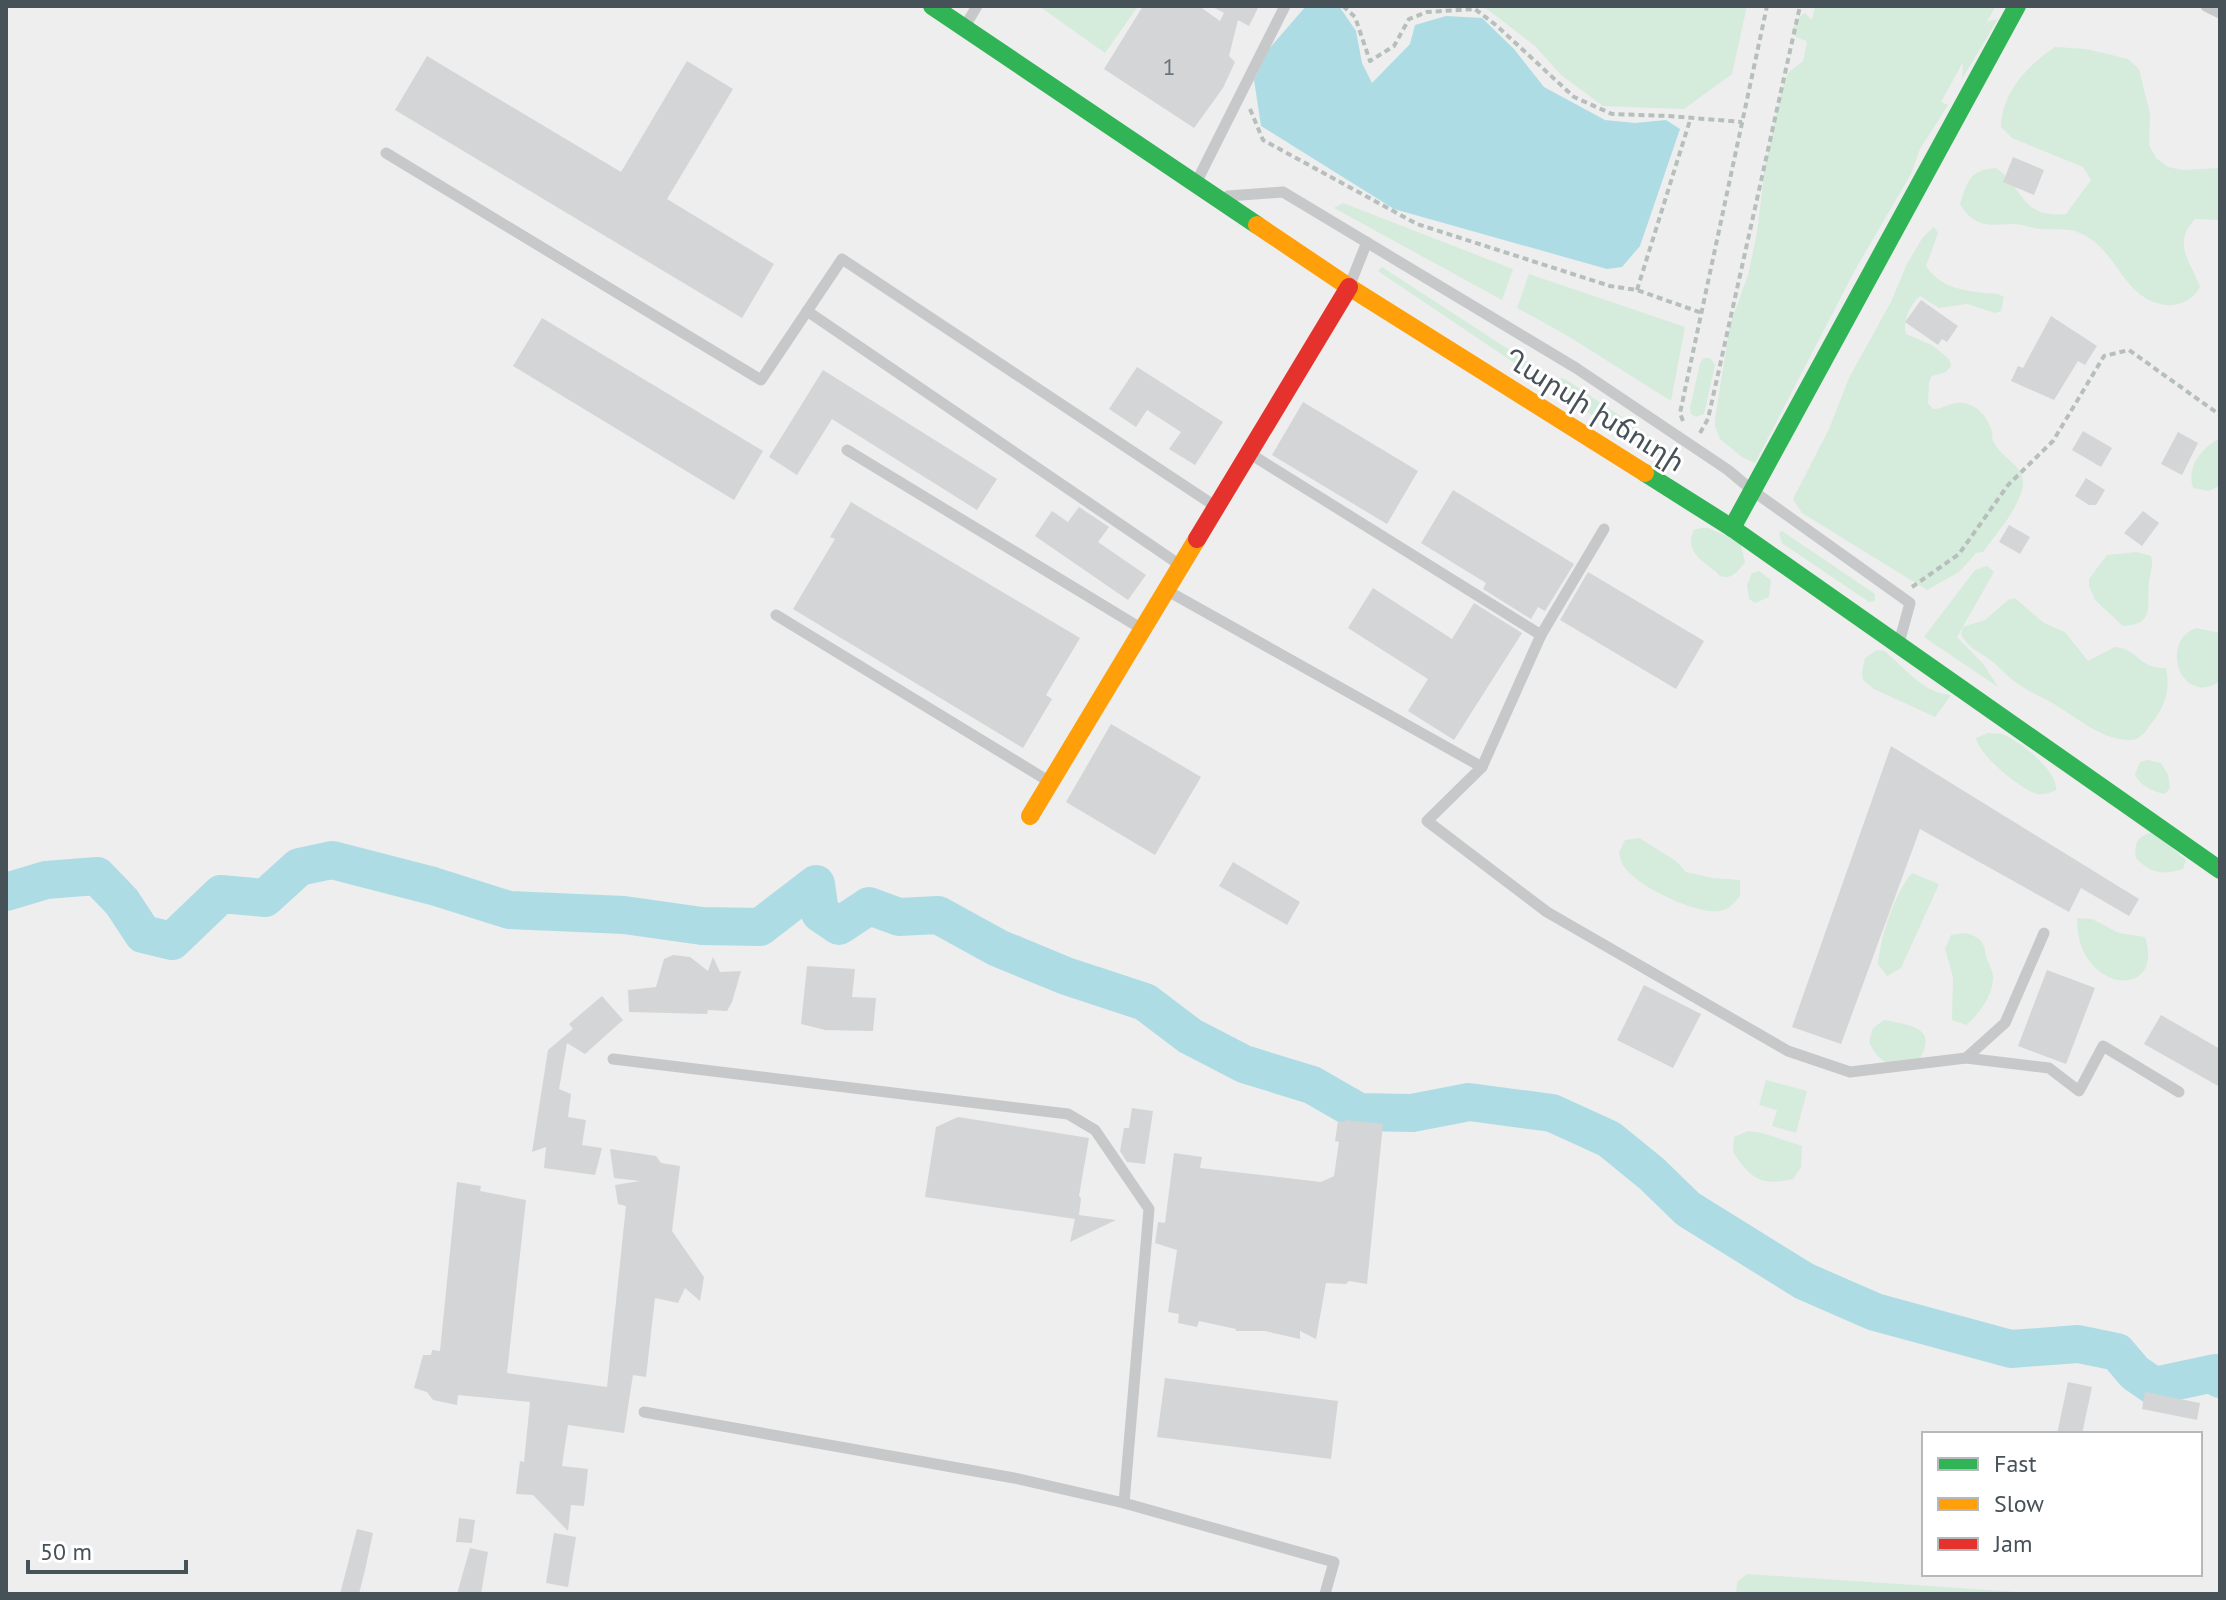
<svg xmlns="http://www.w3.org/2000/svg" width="2226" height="1600" viewBox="0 0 2226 1600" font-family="'PT Sans','Noto Sans Armenian',sans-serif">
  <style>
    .green { fill: #d5ebdc }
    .water { fill: #aedce4 }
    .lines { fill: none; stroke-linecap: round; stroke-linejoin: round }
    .river { stroke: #aedce4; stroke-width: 38 }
    .building { fill: #d4d5d6 }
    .path { stroke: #b6bfbc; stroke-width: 4; stroke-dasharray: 6 4; stroke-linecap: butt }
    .lane { stroke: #c6c8c9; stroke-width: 11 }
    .fast { stroke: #30b455; stroke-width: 18 }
    .slow { stroke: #ff9f0a; stroke-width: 18 }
    .jam { stroke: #e5322d; stroke-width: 18 }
    .labels { text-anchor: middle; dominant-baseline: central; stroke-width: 6; stroke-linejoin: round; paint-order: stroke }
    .number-label { font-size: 24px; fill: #6c7479 }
    .street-label { font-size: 28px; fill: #475158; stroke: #fff }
  </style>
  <rect width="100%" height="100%" fill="#eee"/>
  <g class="green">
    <polygon points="1039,6 1138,6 1105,53"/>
    <polygon points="1483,6 1747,6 1732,74 1684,109 1603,106 1561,75 1535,46"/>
    <polygon points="1815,6 1996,6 1983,28 1988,21 1998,19 1962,79 1963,62 1941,102 1948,105 1920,149 1911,174 1855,270 1755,463 1742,457 1720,439 1715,426 1715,419 1730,325 1748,275 1757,233 1765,166 1781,92 1788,73 1803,61 1807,41 1796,37 1792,30 1799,17 1805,13 1812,20"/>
    <path d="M2055 47 2086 49 2128 59 2139 69 2150 114 2149 145 2156 158 2168 167 2182 170 2220 168V220L2195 219C2172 244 2190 260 2200 287 2185 313 2153 309 2133 288 2117 271 2106 246 2084 235 2071 227 2056 230 2042 229 2032 229 2023 223 2012 224 1988 225 1975 228 1960 204 1968 181 1969 170 1996 168 2026 190 2020 218 2066 214L2091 180 2083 167 2012 138 2001 127C2002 92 2027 66 2055 47Z"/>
    <polygon points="1343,203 1513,269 1502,300 1334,208"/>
    <path d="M1934 227 1938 233 1926 266C1941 290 1971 292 1998 294L2004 297 2001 311 1995 313 1967 304 1939 308 1920 296C1910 304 1902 322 1906 334L1932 345 1949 359 1951 366 1946 372 1932 376 1929 382 1928 403 1933 409C1942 409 1948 404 1957 403 1974 401 1988 416 1992 432 1993 439 1991 438 1995 444 2001 455 2013 461 2020 472 2034 492 1995 535 1983 552L1976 553 1959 572 1927 590 1802 513 1793 499 1829 429 1849 378 1891 302 1907 264 1923 237Z"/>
    <polygon points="1382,267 1551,377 1565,379 1677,454 1678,465 1669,467 1378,271"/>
    <polygon points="1529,274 1685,327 1671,401 1568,336 1517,308"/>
    <polygon points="1704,358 1710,358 1715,365 1704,414 1696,417 1691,414 1690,408 1700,363"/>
    <path d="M2220 438V486L2208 491 2193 488C2186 466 2202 448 2220 438Z"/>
    <path d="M1701 528H1708L1740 542 1745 562C1740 568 1735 577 1726 577 1719 577 1719 574 1715 571 1701 560 1684 550 1694 530Z"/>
    <polygon points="1782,531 1875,594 1875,601 1869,602 1782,543 1779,533"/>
    <path d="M2137 552 2151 556C2154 566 2150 572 2149 582 2146 605 2157 624 2123 626L2095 600 2089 586V579L2107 555Z"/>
    <polygon points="1987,566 1994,572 1957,637 1984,665 1998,687 1924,637 1975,570"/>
    <polygon points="1759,571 1771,580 1769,597 1755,603 1749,599 1747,585 1752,573"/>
    <path d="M2015 598 2044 623 2065 632 2088 661 2115 647C2139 649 2138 669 2166 668 2170 688 2166 705 2154 720 2147 728 2143 739 2131 740 2103 740 2081 721 2059 707 2047 699 2033 694 2021 686 2011 680 2002 670 1993 662 1981 652 1968 649 1961 634L1963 627 1985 620 2008 600Z"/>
    <path d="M2196 628 2220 633V681C2182 708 2158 642 2196 628Z"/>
    <path d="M1877 650 1884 651C1905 667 1922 693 1951 695L1935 717 1874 689 1863 680 1862 672 1865 658Z"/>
    <path d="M1988 733C1993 734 1998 733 2002 734 2019 740 2058 771 2056 790 2050 793 2044 795 2037 794 2021 790 1978 754 1976 738Z"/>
    <path d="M2147 760 2161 763 2168 775 2170 788 2165 794C2153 792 2140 785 2135 775L2140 762Z"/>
    <path d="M2153 832 2186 860 2183 869C2163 875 2151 874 2136 858 2133 842 2139 836 2153 832Z"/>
    <path d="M1639 838 1676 861 1686 872 1712 878 1740 880V896C1733 904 1730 909 1720 911 1697 915 1635 886 1623 865 1621 861 1620 857 1619 853L1625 840Z"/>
    <path d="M1912 873 1939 884 1901 968 1887 976 1878 964C1880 938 1895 892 1912 873Z"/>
    <path d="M2077 918 2092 919 2119 933 2145 937C2166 1001 2076 994 2077 918Z"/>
    <path d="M1966 933C1984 939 1983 942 1987 959 1989 965 1993 971 1993 977 1993 996 1979 1014 1966 1025L1952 1020 1953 977 1945 949 1951 935Z"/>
    <path d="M1884 1020C1916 1026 1940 1029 1916 1065 1891 1064 1881 1067 1869 1042L1873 1028Z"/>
    <polygon points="1766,1080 1807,1091 1796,1133 1772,1126 1777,1110 1759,1105"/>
    <path d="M1748 1131 1762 1133 1802 1146 1801 1167 1793 1179C1761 1187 1750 1178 1733 1152L1734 1137Z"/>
    <polygon points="1747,1574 2050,1594 1736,1594 1737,1582"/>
  </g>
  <polygon class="water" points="1306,6 1339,6 1356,31 1362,63 1372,83 1410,44 1415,25 1446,16 1482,18 1514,49 1544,87 1605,120 1635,123 1666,120 1680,129 1640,246 1622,267 1607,269 1394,209 1261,126 1254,80 1269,49"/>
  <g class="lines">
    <polyline class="river" points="6,892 46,880 97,876 122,902 143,934 172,941 221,894 265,898 299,867 332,860 433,886 509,910 624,915 702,926 760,927 816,884 820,913 839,926 869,906 899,917 938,915 998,948 1066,976 1145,1002 1190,1036 1244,1064 1312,1085 1359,1112 1412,1113 1469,1102 1552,1113 1609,1139 1652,1174 1688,1209 1804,1281 1875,1312 2011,1349 2078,1344 2117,1352 2135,1373 2154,1386 2215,1373 2220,1379"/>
  </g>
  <g class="building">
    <polygon points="1143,6 1199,6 1220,21 1224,13 1211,6 1259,6 1249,26 1238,20 1229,56 1235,62 1223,88 1194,128 1104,69"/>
    <polygon points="427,56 621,172 687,61 733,89 667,199 774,264 742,318 395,110"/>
    <polygon points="2013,157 2044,170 2034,195 2003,182"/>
    <polygon points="1921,300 1958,326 1947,342 1942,339 1938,345 1905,322"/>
    <polygon points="2051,316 2097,346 2085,365 2078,361 2054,400 2011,381 2018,366 2023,368"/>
    <polygon points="542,318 763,451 734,500 513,366"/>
    <polygon points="1137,367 1223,422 1195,465 1169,449 1181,432 1147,410 1136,427 1109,409"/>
    <polygon points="823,370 997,479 977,510 832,419 797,475 769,457"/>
    <polygon points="1303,402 1418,471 1387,524 1272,455"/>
    <polygon points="2083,431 2112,448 2101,467 2072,450"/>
    <polygon points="2178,432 2198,443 2182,475 2161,464"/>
    <polygon points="2086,478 2105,490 2096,505 2089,505 2075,496"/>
    <polygon points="1453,490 1574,564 1545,611 1538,607 1531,619 1483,589 1486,583 1421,543"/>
    <polygon points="851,502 1080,638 1046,695 1052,699 1023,748 793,609 835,539 830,537"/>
    <polygon points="1079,507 1109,527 1098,542 1146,575 1128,600 1035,536 1052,511 1068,522"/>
    <polygon points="2143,511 2159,523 2142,546 2124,533"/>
    <polygon points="2009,525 2030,537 2020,554 1999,542"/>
    <polygon points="1588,572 1704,641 1676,689 1560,620"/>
    <polygon points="1373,588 1452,639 1474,603 1522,633 1454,740 1408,711 1428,679 1348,628"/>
    <polygon points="1111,724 1201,777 1155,855 1066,802"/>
    <polygon points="1891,746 2139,899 2129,916 2081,888 2069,912 1920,829 1841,1044 1792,1027"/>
    <polygon points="1233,862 1300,902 1287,925 1219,886"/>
    <polygon points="673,955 690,957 708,971 713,957 720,972 741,971 732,1002 727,1011 708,1010 707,1014 629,1012 628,990 656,987 664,959"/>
    <polygon points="807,966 855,969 852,997 876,998 873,1031 825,1030 801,1024"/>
    <polygon points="2047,970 2095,988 2066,1064 2018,1046"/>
    <polygon points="1644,985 1701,1014 1673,1068 1617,1040"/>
    <polygon points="602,996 623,1020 585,1054 567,1043 559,1089 571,1094 568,1117 586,1120 582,1145 602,1148 595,1175 544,1168 546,1147 532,1152 548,1050 573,1029 569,1024"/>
    <polygon points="2161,1015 2220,1049 2220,1087 2144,1044"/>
    <polygon points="1132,1108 1153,1111 1145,1164 1127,1162 1120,1151 1124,1128 1129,1128"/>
    <polygon points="958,1117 1089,1138 1079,1196 1081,1198 1079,1215 1116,1220 1070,1242 1075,1219 925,1197 936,1127"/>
    <polygon points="1346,1120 1383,1124 1367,1284 1349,1281 1346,1284 1326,1283 1316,1339 1300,1331 1300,1339 1265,1331 1236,1331 1236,1329 1199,1321 1197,1327 1178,1323 1179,1314 1168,1312 1177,1250 1155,1243 1158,1222 1165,1223 1174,1153 1202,1157 1200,1168 1321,1182 1334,1176 1339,1142 1335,1141 1338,1121 1345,1122"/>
    <polygon points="610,1149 656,1156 661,1163 680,1166 672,1231 704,1277 700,1301 685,1288 678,1303 655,1298 646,1377 633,1375 624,1433 568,1425 562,1466 588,1469 584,1506 571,1505 568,1531 533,1495 516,1494 520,1461 524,1462 530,1402 458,1395 457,1405 433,1400 427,1392 414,1388 423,1355 431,1355 432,1350 440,1351 457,1182 481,1186 480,1191 526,1200 507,1373 607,1387 626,1206 618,1204 615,1185 640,1181 614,1178"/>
    <polygon points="1165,1378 1338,1401 1331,1459 1157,1437"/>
    <polygon points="2068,1382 2092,1387 2082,1434 2057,1434"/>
    <polygon points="2145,1392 2200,1403 2197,1420 2142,1409"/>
    <polygon points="459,1518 475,1520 472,1543 456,1542"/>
    <polygon points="357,1529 373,1533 365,1570 359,1594 340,1594"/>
    <polygon points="554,1533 576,1537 568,1587 546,1583"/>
    <polygon points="470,1548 488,1552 481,1594 457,1594"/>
  </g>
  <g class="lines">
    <g class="path">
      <polyline points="1343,6 1355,17 1370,61 1394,46 1409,19 1427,12 1475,9 1497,26 1574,97 1612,114 1669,116 1742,122"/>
      <polyline points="1250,109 1263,140 1417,224 1610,286 1637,290 1702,313"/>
      <polyline points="1637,290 1691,117"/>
      <polyline points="1683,421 1680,413 1767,6"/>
      <polyline points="1700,433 1708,419 1800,6"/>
      <polyline points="1912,587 1959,554 2008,485 2053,441 2104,356 2129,350 2220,415"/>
    </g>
    <g class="lane">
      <polyline points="2206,6 2220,13"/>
      <polyline points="964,28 977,6"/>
      <polyline points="386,153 761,380 842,259 1215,506"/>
      <polyline points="1197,181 1285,6"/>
      <polyline points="1228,196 1283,192 1576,368 1728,470 1753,491 1910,603 1899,643"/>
      <polyline points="1349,287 1367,242"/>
      <polyline points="807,311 1180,565"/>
      <polyline points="847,450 1142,629"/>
      <polyline points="1252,455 1541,635"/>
      <polyline points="1604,529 1541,635 1482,767 1427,821 1547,912 1788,1051 1850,1072 1966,1058 2005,1023 2044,933"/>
      <polyline points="1166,590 1482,767"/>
      <polyline points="776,615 1050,782"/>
      <polyline points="1966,1058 2049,1068 2079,1091 2103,1046 2179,1092"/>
      <polyline points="613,1059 1068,1114 1095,1130 1149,1209 1124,1503"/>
      <polyline points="644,1412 1014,1478 1124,1503 1334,1562 1325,1594"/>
    </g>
    <g class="fast">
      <polyline points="932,6 1257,225"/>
      <polyline points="1645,473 1732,528 2220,870"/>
      <polyline points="1732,528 2017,6"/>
    </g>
    <g class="slow">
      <polyline points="1257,225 1349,287 1645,473"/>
      <polyline points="1030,816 1197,539"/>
    </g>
    <polyline class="jam" points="1197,539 1349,287"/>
  </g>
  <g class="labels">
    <g class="number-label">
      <text x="1169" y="66">1</text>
    </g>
    <g class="street-label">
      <text transform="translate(1595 409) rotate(32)">Ղարսի խճուղի</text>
    </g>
  </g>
  <rect width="2226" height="1600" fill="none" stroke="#475158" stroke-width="16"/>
  <rect x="1922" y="1432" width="280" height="144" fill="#ffffff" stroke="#b5b9bc" stroke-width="2"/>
  <rect x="1938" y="1458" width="40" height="12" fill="#30b455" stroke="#b5b9bc" stroke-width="2"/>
  <text x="1994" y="1472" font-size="24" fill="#475158">Fast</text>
  <rect x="1938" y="1498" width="40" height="12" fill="#ff9f0a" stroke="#b5b9bc" stroke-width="2"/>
  <text x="1994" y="1512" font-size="24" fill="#475158">Slow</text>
  <rect x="1938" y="1538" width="40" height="12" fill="#e5322d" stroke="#b5b9bc" stroke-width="2"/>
  <text x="1994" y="1552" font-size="24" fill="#475158">Jam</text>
  <path d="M28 1560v12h158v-12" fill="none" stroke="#475158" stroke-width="4"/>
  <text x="40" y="1560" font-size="24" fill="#475158" stroke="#ffffff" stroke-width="6" paint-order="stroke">50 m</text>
</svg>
